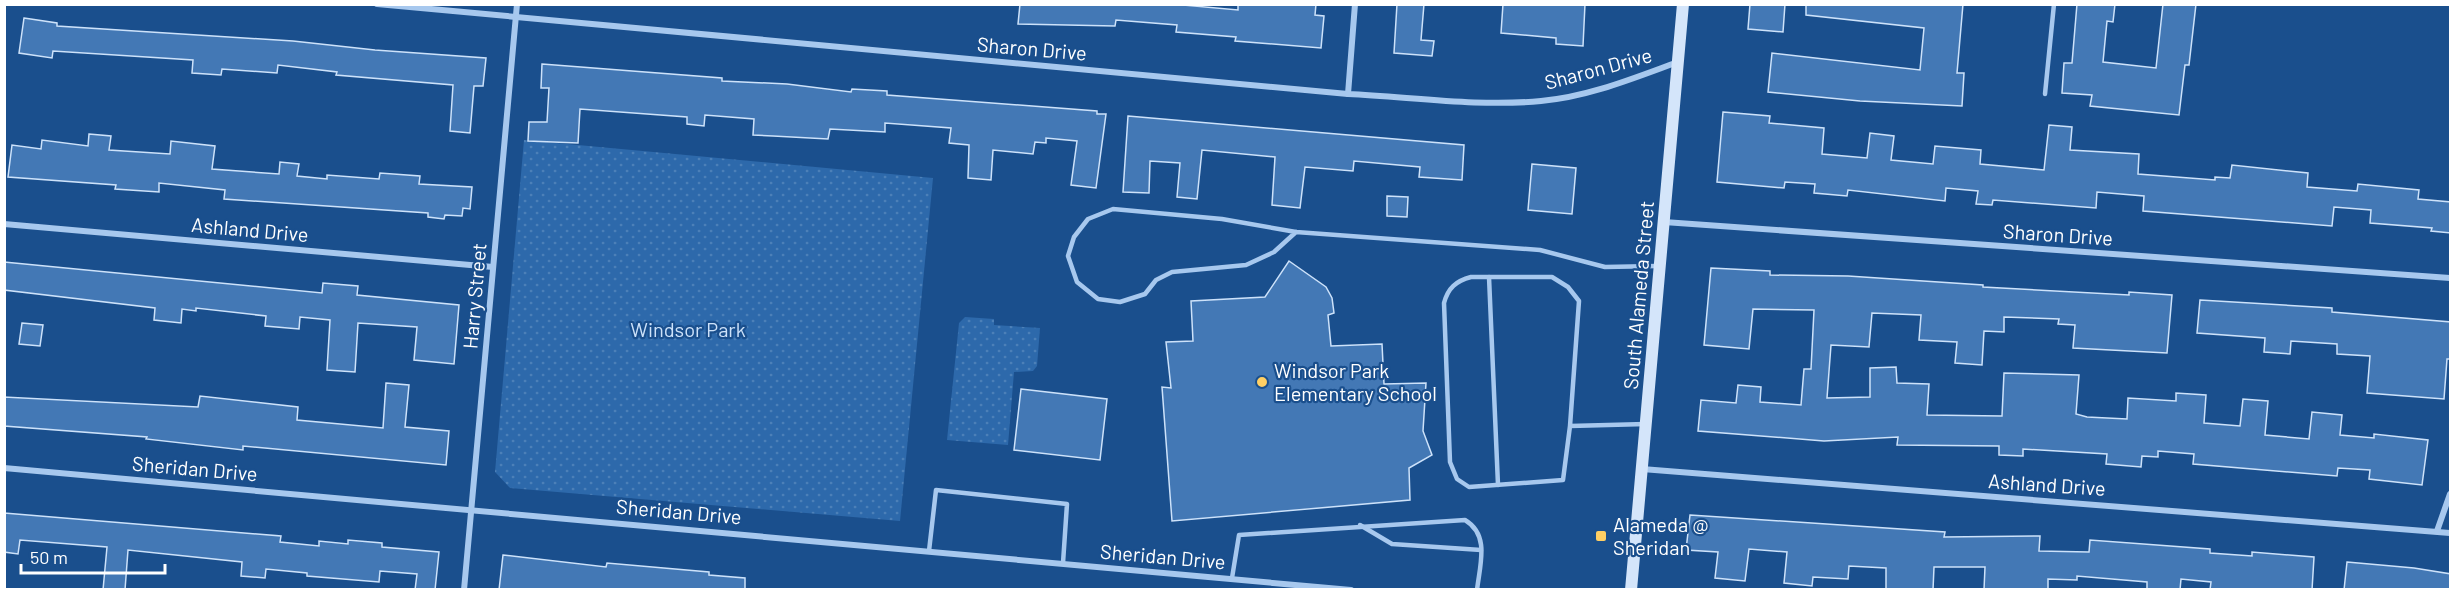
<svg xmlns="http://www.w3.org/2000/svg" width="2455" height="594" viewBox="0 0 2455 594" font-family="Barlow,sans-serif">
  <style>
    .grass { fill: url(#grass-dots) }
    .building { fill: #4378b5; stroke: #cde2fa; stroke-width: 1.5 }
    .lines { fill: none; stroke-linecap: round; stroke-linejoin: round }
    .lane { stroke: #a7c8ee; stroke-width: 4.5 }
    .street { stroke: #a7c8ee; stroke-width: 6 }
    .secondary { stroke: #d4e5fa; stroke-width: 12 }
    .poi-dot { fill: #ffcf64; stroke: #1a4f8d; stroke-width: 2 }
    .labels { text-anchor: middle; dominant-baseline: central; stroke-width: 4.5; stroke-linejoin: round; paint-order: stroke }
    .street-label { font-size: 20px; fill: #fff; stroke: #1a4f8d }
    .park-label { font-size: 20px; fill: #cde2fa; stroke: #1a4f8d }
    .poi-label { font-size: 20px; fill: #fff; stroke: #1a4f8d; text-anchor: start }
  </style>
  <defs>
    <pattern id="grass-dots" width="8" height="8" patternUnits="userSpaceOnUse" patternTransform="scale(1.5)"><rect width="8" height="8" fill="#2d69ab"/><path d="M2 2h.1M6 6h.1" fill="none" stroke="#4c80b8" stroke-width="1.8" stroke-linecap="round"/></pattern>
  </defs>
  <rect width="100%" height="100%" fill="#1a4f8d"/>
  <g class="grass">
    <polygon points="524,140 933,178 900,521 510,488 495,472"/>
    <polygon points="965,317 994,319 994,325 1040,328 1037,366 1033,371 1014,372 1008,445 947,440 959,323"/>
  </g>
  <g class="building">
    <polygon points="1020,4 1172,4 1238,10 1238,4 1316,4 1315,15 1324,16 1321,48 1235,41 1236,37 1176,32 1177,25 1116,20 1115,26 1018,24"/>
    <polygon points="1397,4 1424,4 1421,40 1434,41 1432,56 1394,53"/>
    <polygon points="1503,4 1585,4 1583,46 1556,44 1556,38 1501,33"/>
    <polygon points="1750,4 1785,4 1783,32 1748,29"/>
    <polygon points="1806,4 1963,4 1957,73 1964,73 1962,106 1860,101 1768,92 1772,53 1920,70 1924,28 1806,15"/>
    <polygon points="2077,4 2115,4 2113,22 2107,21 2103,62 2156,68 2163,4 2196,4 2189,65 2185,65 2179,115 2090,106 2092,95 2062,93 2064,63 2072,63"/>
    <polygon points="24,18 57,23 57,26 293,41 375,50 486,58 483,86 474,86 470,133 450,131 453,85 336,75 337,72 278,65 277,73 222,69 221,75 192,73 193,60 53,51 52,58 19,53"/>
    <polygon points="542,64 722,78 722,81 787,84 851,92 852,89 887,91 887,95 1097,111 1097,114 1106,114 1096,188 1071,185 1077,141 1046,138 1046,143 1035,142 1033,154 993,150 991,180 968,178 969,145 949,143 951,128 885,123 885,132 830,129 828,139 773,136 753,135 754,119 705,115 704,126 687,124 687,117 580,109 578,143 528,141 529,122 547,122 549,88 541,88"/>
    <polygon points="1723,112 1770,116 1769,123 1824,128 1822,154 1867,158 1870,133 1894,136 1891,160 1933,164 1935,146 1981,150 1980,164 2044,170 2049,125 2072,127 2070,150 2139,154 2138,174 2215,180 2215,177 2230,178 2232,165 2308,173 2307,187 2357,191 2358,184 2419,190 2418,199 2451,202 2451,233 2431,231 2432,228 2370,223 2371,210 2334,207 2332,226 2143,211 2144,196 2097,192 2096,208 1993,200 1992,205 1976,204 1978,191 1946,188 1945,201 1848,190 1847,196 1814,193 1815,184 1785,182 1784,188 1717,182"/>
    <polygon points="1128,116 1464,145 1462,180 1419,177 1420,167 1354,161 1353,171 1305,167 1300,208 1272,205 1275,157 1202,150 1197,199 1177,197 1180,163 1150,161 1149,193 1123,192"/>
    <polygon points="89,134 111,136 109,150 170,154 171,141 215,146 212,169 279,174 280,162 299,164 297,176 327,179 327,175 379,179 380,173 420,176 419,184 472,187 470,209 463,208 462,216 445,215 444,219 428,217 428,213 224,199 225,190 159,183 159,192 115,189 116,185 8,177 12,145 41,149 42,140 88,146"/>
    <polygon points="1532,164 1576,168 1572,214 1528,210"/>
    <polygon points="1387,196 1408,197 1407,217 1387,216"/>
    <polygon points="1289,261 1326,287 1332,298 1334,313 1328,315 1331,346 1382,344 1384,384 1426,383 1423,431 1432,455 1409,468 1410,500 1172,521 1162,387 1171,388 1166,342 1193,341 1191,301 1265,297"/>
    <polygon points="4,262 322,293 323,283 358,286 357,295 459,305 454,364 414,360 417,327 358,323 355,372 327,370 330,320 300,317 299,329 265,326 266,316 196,308 196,311 182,309 181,323 154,320 155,308 4,290"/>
    <polygon points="1711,268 1770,271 1770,275 1848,276 1983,285 1983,287 2129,295 2129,292 2172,295 2167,353 2073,348 2075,325 2058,324 2059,319 2004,317 2004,332 1984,331 1982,365 1955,363 1957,342 1919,340 1921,315 1872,313 1869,347 1831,345 1827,398 1870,397 1870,368 1896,367 1897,383 1929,384 1927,415 2002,416 2004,373 2079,375 2076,414 2087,417 2127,419 2128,398 2176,401 2176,393 2206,395 2204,423 2240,426 2243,399 2268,401 2265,435 2309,439 2312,412 2342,415 2340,435 2374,438 2374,434 2428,440 2422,485 2369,479 2370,470 2338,468 2337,476 2193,464 2194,454 2158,451 2158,457 2142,456 2141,467 2106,464 2107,454 2023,449 2023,456 1999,455 1999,446 1897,445 1898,437 1824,441 1698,431 1701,400 1736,403 1738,385 1761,387 1760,402 1801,405 1804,369 1811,369 1814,310 1753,309 1749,349 1704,345"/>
    <polygon points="2200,300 2332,308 2332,312 2451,322 2451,359 2447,359 2444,399 2367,393 2370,356 2337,354 2337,344 2291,341 2290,354 2264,352 2265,338 2197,333"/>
    <polygon points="22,323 43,325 40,346 19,344"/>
    <polygon points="386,383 409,385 405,427 449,431 446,465 243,446 243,450 146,439 147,437 4,426 4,397 198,407 200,396 298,407 297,420 383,428"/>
    <polygon points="1021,389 1107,399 1100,460 1014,450"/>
    <polygon points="4,513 281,536 280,542 319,546 319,541 348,544 348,540 382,543 382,547 439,552 435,590 415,590 417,574 380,571 379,582 307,576 307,573 266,569 265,578 241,576 242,562 128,550 125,590 103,590 107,547 20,540 18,554 4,552"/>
    <polygon points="1690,515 1945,532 1944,537 2040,536 2039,551 2089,552 2090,540 2210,549 2210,553 2252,556 2252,552 2314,557 2312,590 2210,590 2211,582 2181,579 2180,590 2147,590 2147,582 2077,576 2077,580 2048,579 2048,590 1984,590 1985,567 1934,567 1933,590 1886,590 1886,568 1849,566 1848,579 1813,577 1812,586 1784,583 1787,552 1749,549 1745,581 1715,578 1718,552 1686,550"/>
    <polygon points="503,555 606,567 607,563 709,572 709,575 745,578 745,590 499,590"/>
    <polygon points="2347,562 2414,568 2451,574 2451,590 2344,590"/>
  </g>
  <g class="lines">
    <g class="lane">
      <polyline points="2045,94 2054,4"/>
      <polyline points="1296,232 1274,252 1246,265 1172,272 1156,280 1145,294 1120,302 1098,299 1077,282 1068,256 1074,237 1088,219 1113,209 1222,219 1296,232 1540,250 1605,267 1657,266"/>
      <polyline points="1489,277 1498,485"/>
      <path d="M1570 426 1579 301 1568 287 1552 277H1471C1456 281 1448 288 1444 303L1450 462 1457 479 1469 487 1563 480 1570 426 1646 424"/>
      <polyline points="1360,525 1392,544 1481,550"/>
      <polyline points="929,551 936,490 1067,504 1063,563"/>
      <path d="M1232 578 1239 535 1465 520C1490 535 1480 564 1477 590"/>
    </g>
    <g class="street">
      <path d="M377 4 1348 94C1412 97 1478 107 1541 101 1588 97 1634 78 1678 62"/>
      <polyline points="1348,94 1355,4"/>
      <polyline points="1664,222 2450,278"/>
      <polyline points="4,224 493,267"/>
      <polyline points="4,468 1351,590"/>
      <polyline points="1642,469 2450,533"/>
      <polyline points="2437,531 2450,494"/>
      <polyline points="464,590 517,4"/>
    </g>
    <polyline class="secondary" points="1631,590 1683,4"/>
  </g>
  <g class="poi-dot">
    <circle cx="1262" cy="382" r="6"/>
    <rect x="1595" y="530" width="12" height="12" rx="3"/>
  </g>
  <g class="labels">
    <g class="street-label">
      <text transform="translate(1032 48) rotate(5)">Sharon Drive</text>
      <text transform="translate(1598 68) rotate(-15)">Sharon Drive</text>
      <text transform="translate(250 229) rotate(5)">Ashland Drive</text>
      <text transform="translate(2058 234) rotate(4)">Sharon Drive</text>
      <text transform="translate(1638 295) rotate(-85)">South Alameda Street</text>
      <text transform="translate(474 296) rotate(-85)">Harry Street</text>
      <text transform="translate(195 468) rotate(5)">Sheridan Drive</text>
      <text transform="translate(2047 484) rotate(4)">Ashland Drive</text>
      <text transform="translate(679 511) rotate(5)">Sheridan Drive</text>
      <text transform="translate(1163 556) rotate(5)">Sheridan Drive</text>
    </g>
    <g class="park-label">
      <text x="688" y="329">Windsor Park</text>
    </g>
    <g class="poi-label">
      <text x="1274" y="370">Windsor Park<tspan x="1274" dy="23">Elementary School</tspan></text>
      <text x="1613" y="524">Alameda @<tspan x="1613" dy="23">Sheridan</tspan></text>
    </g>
  </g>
  <rect width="2455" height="594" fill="none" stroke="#ffffff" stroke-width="12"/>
  <path d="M21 564v9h144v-9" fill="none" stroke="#ffffff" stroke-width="3"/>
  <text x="30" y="564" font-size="18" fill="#ffffff" stroke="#1a4f8d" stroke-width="4.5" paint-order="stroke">50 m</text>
</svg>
